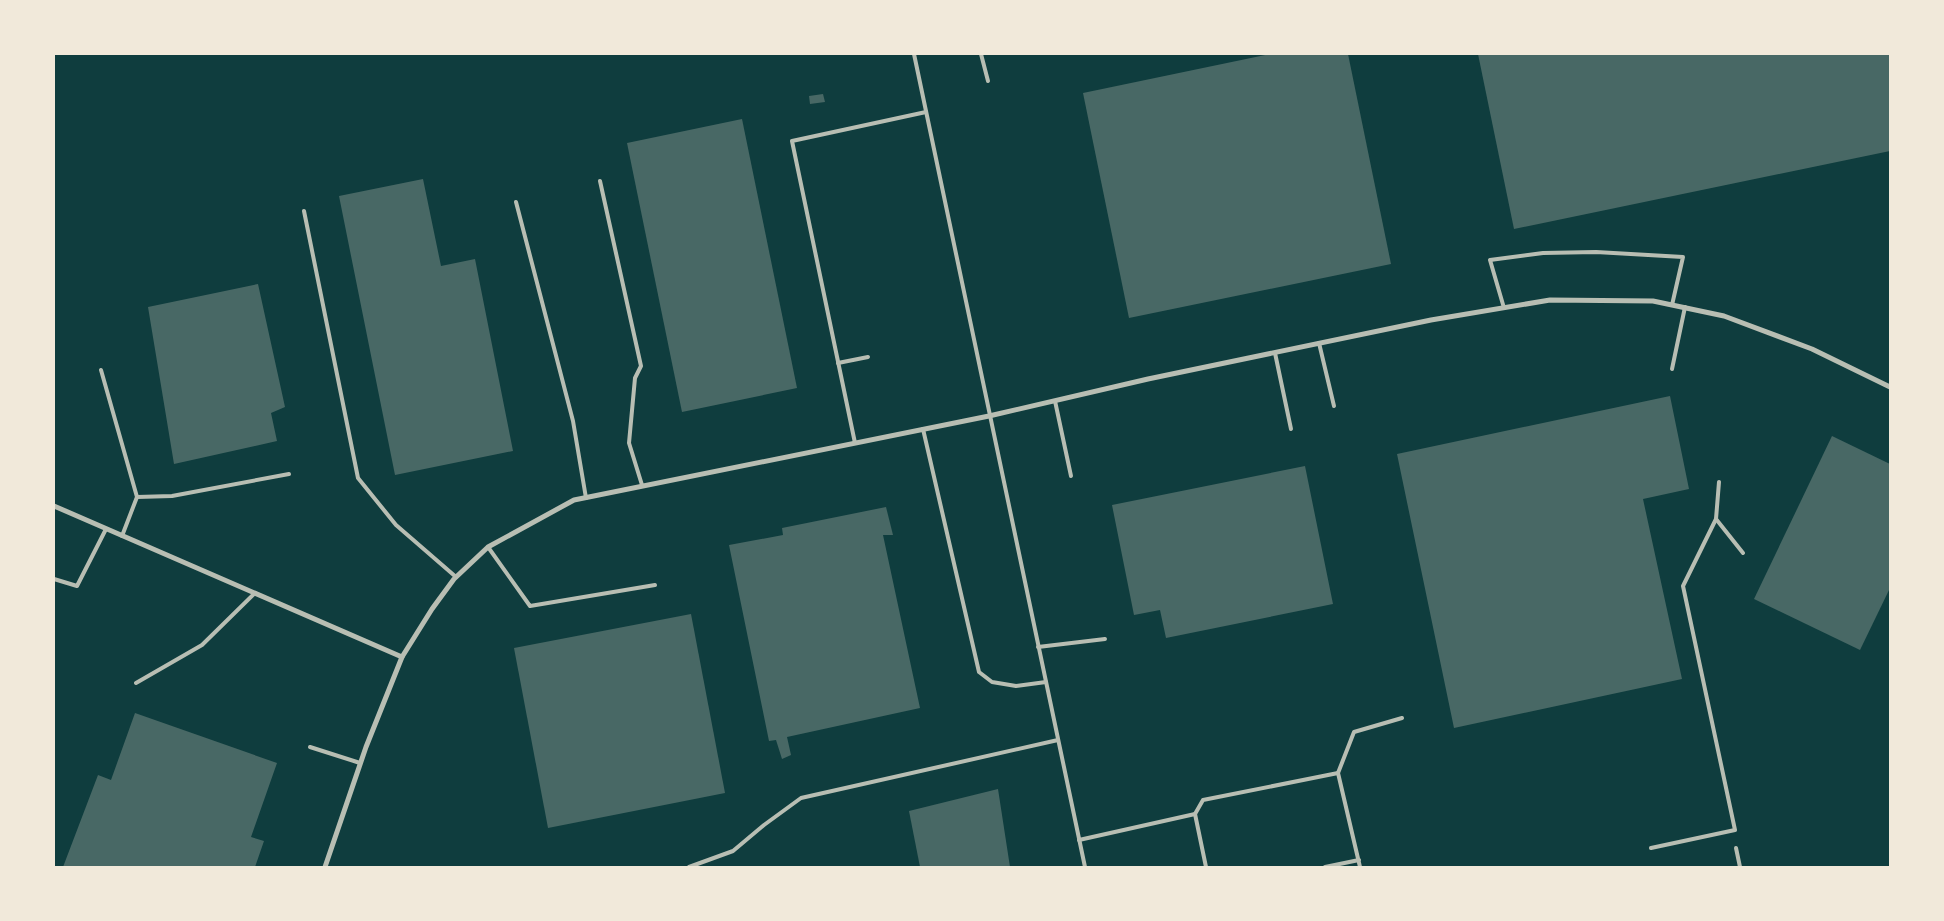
<svg xmlns="http://www.w3.org/2000/svg" width="1944" height="921" viewBox="0 0 1944 921" font-family="Poppins,sans-serif">
  <style>
    .building { fill: #486865 }
    .lines { fill: none; stroke-linecap: round; stroke-linejoin: round }
    .service { stroke: #b8beb3; stroke-width: 4 }
    .minor { stroke: #b8beb3; stroke-width: 5 }
  </style>
  <rect width="100%" height="100%" fill="#0f3d3e"/>
  <g class="building">
    <polygon points="1270,54 1348,54 1391,264 1129,318 1083,93"/>
    <polygon points="1478,54 1890,54 1890,151 1514,229"/>
    <polygon points="823,94 825,102 810,104 809,96"/>
    <polygon points="742,119 797,388 682,412 627,143"/>
    <polygon points="423,179 441,266 475,259 513,451 395,475 339,196"/>
    <polygon points="258,284 285,407 271,413 277,441 174,464 148,307"/>
    <polygon points="1670,396 1689,489 1643,499 1682,679 1454,728 1397,454"/>
    <polygon points="1832,436 1890,464 1890,588 1860,650 1754,599"/>
    <polygon points="1305,466 1333,604 1166,638 1160,610 1134,615 1112,505"/>
    <polygon points="886,507 893,535 883,535 920,708 787,737 791,755 782,759 776,740 769,741 729,545 783,535 782,528"/>
    <polygon points="691,614 725,793 548,828 514,648"/>
    <polygon points="135,713 277,763 251,837 264,841 255,867 63,867 98,775 111,780"/>
    <polygon points="998,789 1010,867 920,867 909,811"/>
  </g>
  <g class="lines">
    <g class="service">
      <polyline points="914,54 1085,867"/>
      <polyline points="981,54 988,81"/>
      <polyline points="600,181 641,366 635,378 629,443 642,485"/>
      <polyline points="516,202 573,421 586,498"/>
      <polyline points="304,211 358,478 396,525 456,577"/>
      <polyline points="1504,308 1490,260 1543,253 1596,252 1683,257 1672,305"/>
      <polyline points="1319,343 1334,406"/>
      <polyline points="1275,353 1291,429"/>
      <polyline points="838,363 868,357"/>
      <polyline points="1672,369 1685,307"/>
      <polyline points="101,370 137,497 172,496 289,474"/>
      <polyline points="1055,401 1071,476"/>
      <polyline points="923,429 979,672 992,682 1016,686 1046,682"/>
      <polyline points="855,443 792,141 926,112"/>
      <polyline points="1719,482 1716,519 1743,553"/>
      <polyline points="122,536 137,497"/>
      <polyline points="488,547 530,606 655,585"/>
      <polyline points="54,579 77,586 106,529"/>
      <polyline points="1038,647 1105,639"/>
      <polyline points="136,683 202,645 255,593"/>
      <polyline points="310,747 360,763"/>
      <polyline points="1338,773 1360,867"/>
      <polyline points="1195,814 1206,867"/>
      <polyline points="1079,840 1195,814 1203,800 1338,773 1354,732 1402,718"/>
      <polyline points="1651,848 1735,830 1683,586 1716,519"/>
      <polyline points="1736,848 1740,867"/>
      <polyline points="689,867 733,851 764,825 801,798 1058,740"/>
      <polyline points="1325,867 1359,860"/>
    </g>
    <g class="minor">
      <polyline points="54,506 402,657"/>
      <polyline points="325,867 366,747 402,657 432,609 454,579 488,547 574,500 989,416 1148,379 1431,320 1550,300 1653,301 1724,316 1812,349 1890,387"/>
    </g>
  </g>
  <rect width="1944" height="921" fill="none" stroke="#f1e9da" stroke-width="110"/>
</svg>
